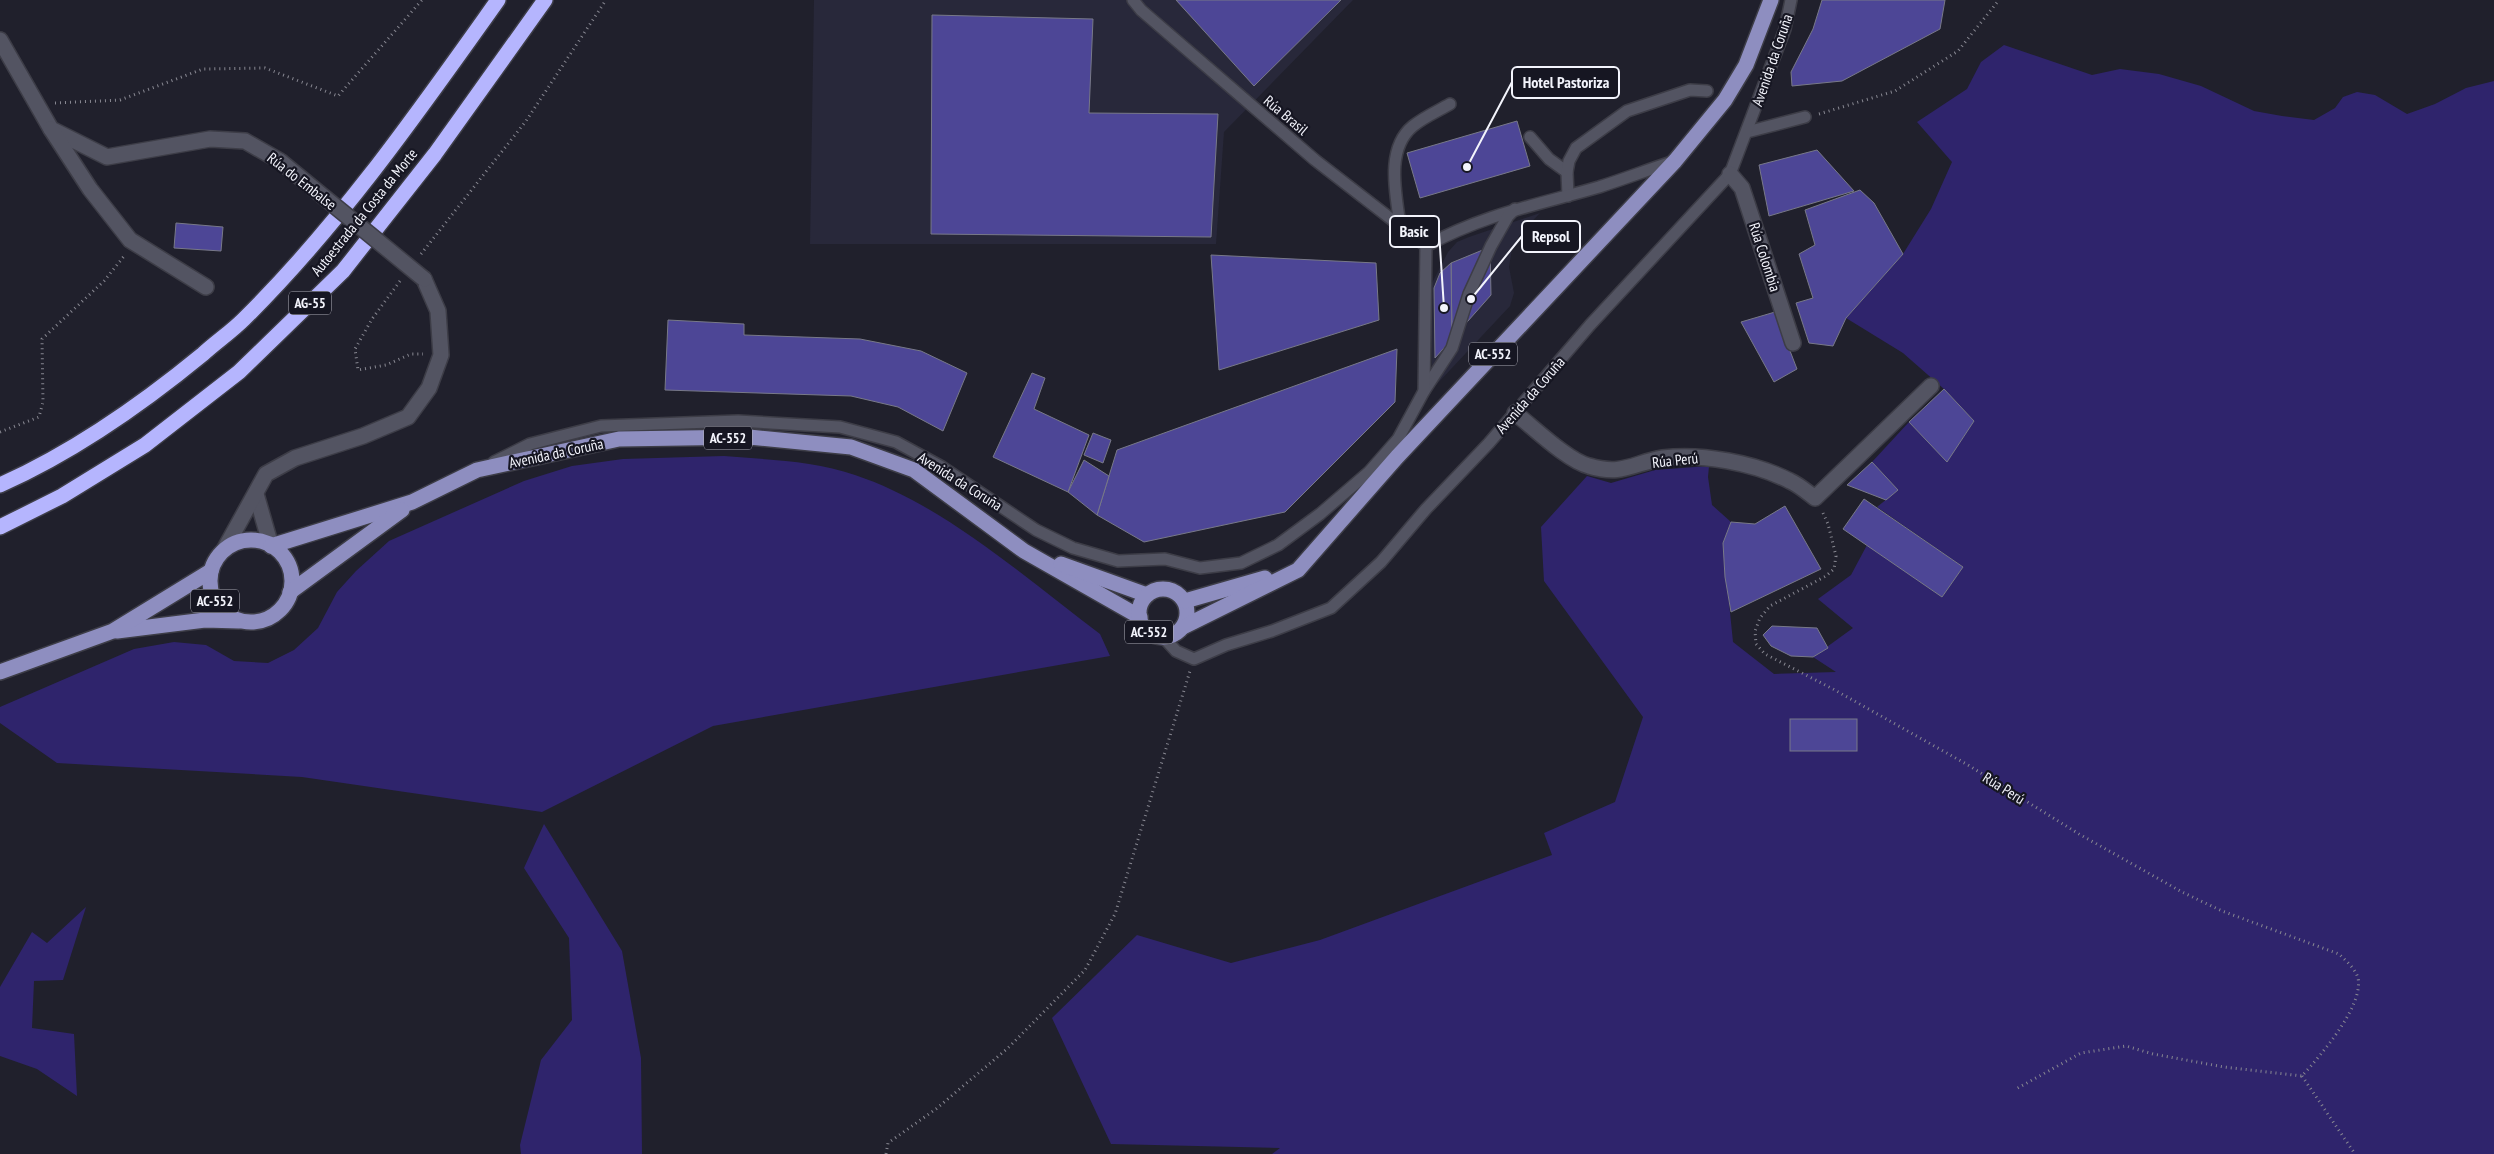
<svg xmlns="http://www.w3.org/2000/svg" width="2494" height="1154" viewBox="0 0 2494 1154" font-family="'PT Sans Narrow',sans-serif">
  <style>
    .built { fill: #28283a }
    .green { fill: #2f246c }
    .building { fill: #4d4696; stroke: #787988 }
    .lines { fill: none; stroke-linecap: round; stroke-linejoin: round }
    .lane-casing { stroke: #3d3d47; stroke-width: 14 }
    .street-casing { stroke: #3d3d47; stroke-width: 18 }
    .primary-casing { stroke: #3d3d47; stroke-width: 18 }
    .highway-casing { stroke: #3d3d47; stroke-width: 18 }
    .path { stroke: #888892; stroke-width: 3; stroke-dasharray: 1 4; stroke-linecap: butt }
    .lane { stroke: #535462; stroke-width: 11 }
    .street { stroke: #535462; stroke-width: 15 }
    .primary { stroke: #8e8ec0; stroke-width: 15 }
    .highway { stroke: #b5b5fe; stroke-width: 15 }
    .street-bridge-casing { stroke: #3d3d47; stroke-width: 18; stroke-linecap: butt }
    .street-bridge { stroke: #535462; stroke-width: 15 }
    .labels { text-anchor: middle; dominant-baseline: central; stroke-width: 4.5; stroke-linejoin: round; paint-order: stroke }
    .shield { fill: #161622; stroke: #b1b1bb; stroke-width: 1 }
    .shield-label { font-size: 14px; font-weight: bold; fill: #f3f4fc }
    .street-label { font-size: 15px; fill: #f3f4fc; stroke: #161622 }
    .leader { fill: none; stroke: #f3f4fc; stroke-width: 2 }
    .callout-dot { fill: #f3f4fc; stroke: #161622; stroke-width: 2 }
    .callout { fill: #161622; stroke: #f3f4fc; stroke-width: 2 }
    .callout-label { font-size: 16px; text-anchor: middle; font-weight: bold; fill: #f3f4fc }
  </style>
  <rect width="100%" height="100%" fill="#20202c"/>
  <g class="built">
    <polygon points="814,0 1353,0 1224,132 1216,244 810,244"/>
    <polygon points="1540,213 1521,233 1512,249 1509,267 1514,293 1510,306 1436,385 1432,368 1430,287 1448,252 1457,242 1469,237"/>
  </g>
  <g class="green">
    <polygon points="2004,45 2092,75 2120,69 2159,74 2201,86 2254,111 2282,116 2314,120 2335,108 2343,97 2357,92 2375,95 2407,114 2435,104 2466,88 2494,81 2494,1154 1272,1154 1280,1148 1111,1144 1052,1018 1137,935 1231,963 1320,940 1552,855 1544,833 1615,802 1643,717 1544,581 1541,527 1587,476 1611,483 1655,470 1709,466 1708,477 1712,505 1731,522 1723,543 1733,642 1774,674 1836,672 1813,657 1853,628 1818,599 1851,575 1867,545 1942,597 1963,567 1877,507 1898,490 1872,462 1909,422 1947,461 1974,421 1944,389 1903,353 1846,318 1903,254 1931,209 1952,162 1917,122 1967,89 1981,62"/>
    <path d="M724 456C768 460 813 460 855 475 945 505 1025 578 1100 634L1110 656 713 726 542 812 302 777 57 763 0 723V707L134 649 174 642 206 645 234 661 268 663 294 650 318 628 337 592 356 571 389 541 524 481 572 466 623 459Z"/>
    <polygon points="544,824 622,951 641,1058 642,1154 521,1154 520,1145 541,1060 572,1020 569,938 524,868"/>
    <polygon points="86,907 63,980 34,981 32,1028 74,1034 77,1096 37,1069 0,1056 0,987 32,932 47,943"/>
  </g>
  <g class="building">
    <polygon points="1176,0 1341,0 1254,86"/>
    <polygon points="1822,0 1945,0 1940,29 1842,81 1792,86 1791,72 1813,29"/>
    <polygon points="932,15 1093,19 1089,113 1218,114 1211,237 931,234"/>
    <polygon points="1517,121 1530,166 1420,198 1407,153"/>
    <polygon points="1817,150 1854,191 1769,216 1759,165"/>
    <polygon points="1860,190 1874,203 1903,254 1846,318 1833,346 1809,343 1796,303 1813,298 1799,254 1815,245 1805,210"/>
    <polygon points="176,223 223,227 221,251 174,248"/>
    <polygon points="1490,247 1491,295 1452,339 1451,263"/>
    <polygon points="1211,255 1376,263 1379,320 1219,370"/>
    <polygon points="1451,263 1452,339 1435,358 1434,288 1440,273"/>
    <polygon points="1775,312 1797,369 1774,382 1741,322"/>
    <polygon points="668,320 744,324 744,335 860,339 921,351 967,373 943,431 898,407 851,396 665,390"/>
    <polygon points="1397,349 1395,402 1285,512 1144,542 1097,515 1117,450"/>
    <polygon points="1032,373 1045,378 1034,409 1089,435 1068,492 993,457"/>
    <polygon points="1944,389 1974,421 1947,462 1909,422"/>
    <polygon points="1093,433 1111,440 1103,463 1084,455"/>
    <polygon points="1084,460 1109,476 1097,515 1068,492"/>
    <polygon points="1872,462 1898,490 1886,500 1847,485"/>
    <polygon points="1864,499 1963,567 1942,597 1843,529"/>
    <polygon points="1785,506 1821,569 1731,612 1725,577 1723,543 1731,522 1755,524"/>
    <polygon points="1772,626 1817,628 1828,648 1813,657 1791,656 1771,646 1763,635"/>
    <rect x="1790" y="719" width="67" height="32"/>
  </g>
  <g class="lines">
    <g class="lane-casing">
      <g id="lane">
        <polyline points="1133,0 1141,10 1315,160 1426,246"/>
        <polyline points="1747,132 1805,117"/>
        <polyline points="1530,137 1549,159 1567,172"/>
        <polyline points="1568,196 1567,172 1569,161 1576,148 1627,111 1690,90 1707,91"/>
        <path d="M1400 225C1396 194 1385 149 1413 126 1424 117 1438 111 1450 104"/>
        <path d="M1426 246C1485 214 1537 205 1599 187 1624 179 1650 169 1675 161"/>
        <polyline points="1424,391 1452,348 1469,294 1491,246 1508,216 1515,209"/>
        <polyline points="494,462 530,444 601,426 738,421 840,427 896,442 942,467 1036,530 1073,548 1118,561 1165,559 1200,568 1241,563 1278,545 1320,514 1369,472 1398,439 1424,391 1426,246"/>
        <polyline points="1157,636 1166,640 1176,651 1194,659 1226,645 1272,631 1331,608 1381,562 1426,509 1489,443 1590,325 1730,174 1785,29 1791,0"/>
      </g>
    </g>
    <g class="street-casing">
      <g id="street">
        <polyline points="0,40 51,129 107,157 210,139 245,141 280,161"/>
        <polyline points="51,129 90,189 130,240 206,287"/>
        <polyline points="1730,174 1742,188 1793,343"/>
        <path d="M1515 413C1533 427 1568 461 1589 466 1623 476 1633 463 1663 458 1701 453 1755 463 1790 481 1799 485 1807 492 1815 498L1931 386"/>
        <polyline points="256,494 271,546"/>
        <polyline points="224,550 266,474 295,458 363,436 408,417 429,388 441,355 438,311 424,279"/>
      </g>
    </g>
    <g class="primary-casing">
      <g id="primary">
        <circle cx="251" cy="581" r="41"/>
        <polyline points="271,546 412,502 477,470 619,439 749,437 851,447 914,470 1024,551 1140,617"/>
        <polyline points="1061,564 1147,595"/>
        <circle cx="1163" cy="613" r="24"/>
        <polyline points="290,592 402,510"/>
        <polyline points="1185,601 1265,578"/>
        <polyline points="1183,627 1298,570 1397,457 1675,161 1725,100 1746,65 1771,0"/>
        <polyline points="117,631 205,620 239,621"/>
        <polyline points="0,672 113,631 211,571"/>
      </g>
    </g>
    <g class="highway-casing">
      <g id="highway">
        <path d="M0 485C74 452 141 405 203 354 216 342 231 332 244 319 341 223 419 111 498 0"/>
        <polyline points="0,527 62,496 145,445 239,372 343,271 435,154 545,0"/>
      </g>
    </g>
    <g class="path">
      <polyline points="55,103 120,100 203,69 265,68 338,96 422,0"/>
      <polyline points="1819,114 1895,91 1958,51 1999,0"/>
      <polyline points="421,254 526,121 606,0"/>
      <polyline points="400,281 372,319 355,349 358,370 386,365 411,354 423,354"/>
      <polyline points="0,432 39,417 43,402 42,339 104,281 125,255"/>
      <path d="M1823 513 1828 524 1836 556 1834 569 1826 576 1770 606 1760 618 1755 631 1756 644 1765 654 1833 689 1968 765 2079 834 2182 892 2222 911 2339 954C2346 961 2355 968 2358 978 2364 1006 2320 1056 2302 1076L2224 1067 2153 1054 2126 1046 2081 1053 2016 1089"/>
      <polyline points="2302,1076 2355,1154"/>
      <polyline points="886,1154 888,1143 936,1109 1008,1048 1085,970 1115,914 1190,671"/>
    </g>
    <use href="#lane" class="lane"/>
    <use href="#street" class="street"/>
    <use href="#primary" class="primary"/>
    <use href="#highway" class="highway"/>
    <g class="street-bridge-casing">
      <polyline id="street-bridge" points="280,161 424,279"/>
    </g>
    <use href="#street-bridge" class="street-bridge"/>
  </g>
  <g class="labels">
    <g class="shield">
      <rect x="289" y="291.5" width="42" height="23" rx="4"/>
      <rect x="1469" y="342.5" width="48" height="23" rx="4"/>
      <rect x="704" y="426.5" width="48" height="23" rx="4"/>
      <rect x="191" y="589.5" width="48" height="23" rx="4"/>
      <rect x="1125" y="620.5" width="48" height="23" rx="4"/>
    </g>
    <g class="shield-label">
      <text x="310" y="303">AG-55</text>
      <text x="1493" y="354">AC-552</text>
      <text x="728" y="438">AC-552</text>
      <text x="215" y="601">AC-552</text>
      <text x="1149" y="632">AC-552</text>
    </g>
    <g class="street-label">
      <text transform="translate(1772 60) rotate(-71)">Avenida da Coruña</text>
      <text transform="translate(1286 115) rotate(40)">Rúa Brasil</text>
      <text transform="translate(302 181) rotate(38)">Rúa do Embalse</text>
      <text transform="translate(364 212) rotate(-51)">Autoestrada da Costa da Morte</text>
      <text transform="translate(1765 257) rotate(72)">Rúa Colombia</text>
      <text transform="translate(1530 395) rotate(-49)">Avenida da Coruña</text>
      <text transform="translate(556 453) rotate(-12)">Avenida da Coruña</text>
      <text transform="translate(1675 460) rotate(-6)">Rúa Perú</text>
      <text transform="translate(960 481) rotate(32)">Avenida da Coruña</text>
      <text transform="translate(2004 788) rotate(32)">Rúa Perú</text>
    </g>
  </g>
  <path class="leader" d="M1467 167L1512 82M1444 308L1439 232M1471 299L1522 236"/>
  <g class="callout-dot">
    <circle cx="1467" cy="167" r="5"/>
    <circle cx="1444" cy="308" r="5"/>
    <circle cx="1471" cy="299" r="5"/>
  </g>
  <g class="callout">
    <rect x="1512" y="67" width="107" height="31" rx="5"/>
    <rect x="1390" y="216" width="49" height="31" rx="5"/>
    <rect x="1522" y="221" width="58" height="31" rx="5"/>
  </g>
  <g class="callout-label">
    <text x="1566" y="88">Hotel Pastoriza</text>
    <text x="1414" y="237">Basic</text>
    <text x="1551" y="242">Repsol</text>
  </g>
</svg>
